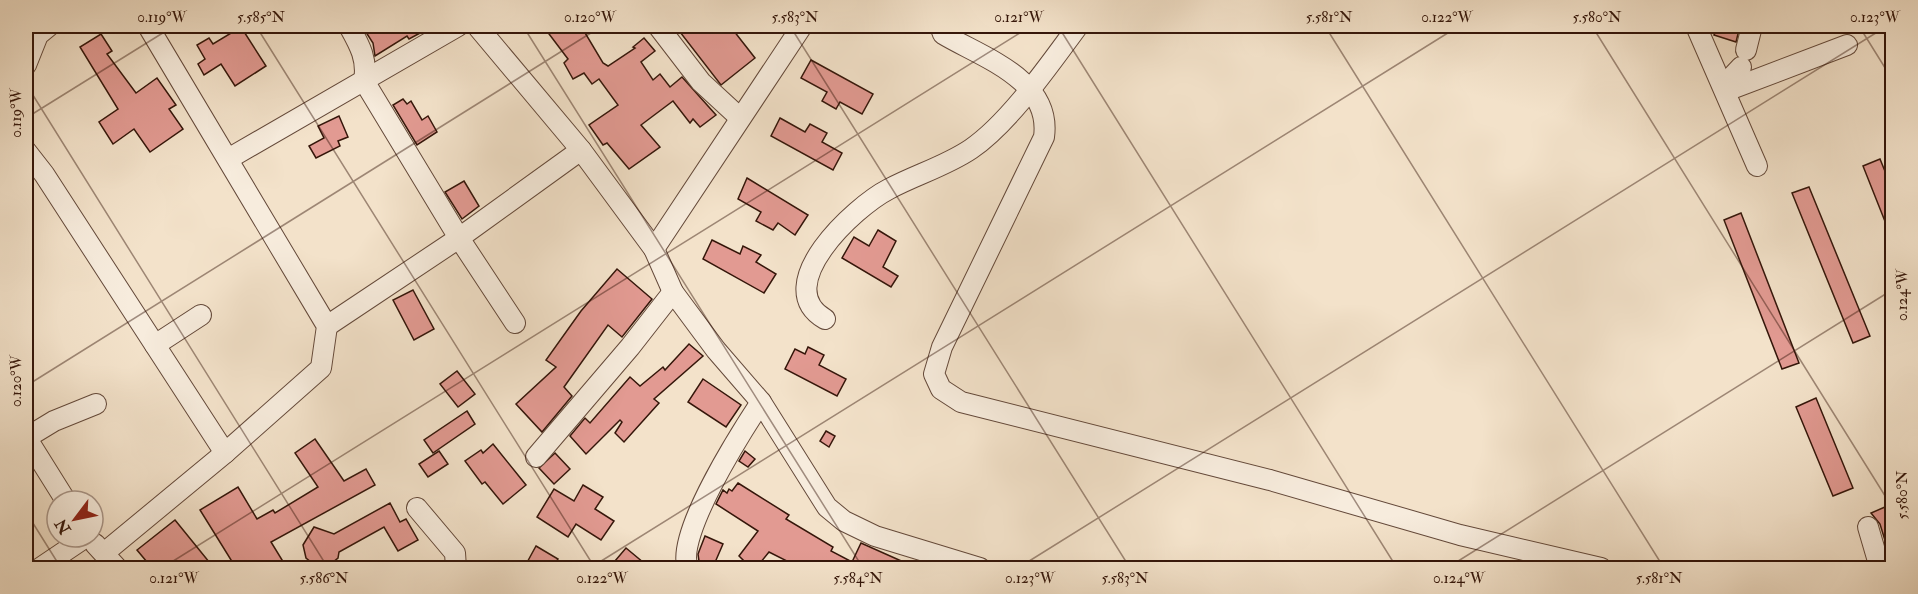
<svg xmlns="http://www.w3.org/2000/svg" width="1918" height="594" viewBox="0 0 1918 594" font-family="'IM FELL Double Pica',serif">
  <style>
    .building { fill: #e29a92; stroke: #35160a; stroke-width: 1.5 }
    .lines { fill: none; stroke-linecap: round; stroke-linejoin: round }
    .minor-casing { stroke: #64493a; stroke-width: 22 }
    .minor { stroke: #f7ecdd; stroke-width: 20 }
    .ticks { fill: none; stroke: #35160a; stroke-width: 1.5; stroke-opacity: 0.45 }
    .neatline { fill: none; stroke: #35160a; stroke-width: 2 }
    .ticks-label { font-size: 15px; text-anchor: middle; fill: #35160a }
  </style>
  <rect width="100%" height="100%" fill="#f3e2ca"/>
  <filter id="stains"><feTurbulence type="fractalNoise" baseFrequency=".00333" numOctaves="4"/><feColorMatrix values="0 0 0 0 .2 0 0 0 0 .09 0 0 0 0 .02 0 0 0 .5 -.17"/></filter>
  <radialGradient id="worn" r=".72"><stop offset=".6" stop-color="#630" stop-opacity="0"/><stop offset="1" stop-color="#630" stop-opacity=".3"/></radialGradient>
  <g class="building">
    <polygon points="362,26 392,26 396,31 402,28 401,26 433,26 409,39 407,36 375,56 373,43"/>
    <polygon points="543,26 581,26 603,63 608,66 635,48 633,47 644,38 655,51 641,62 653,80 660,74 670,87 682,77 716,115 700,127 693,119 690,123 673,101 641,125 660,147 629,169 607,143 603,145 589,125 618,105 599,79 592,84 584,73 573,79 564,63 568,59"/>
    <polygon points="689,26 730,26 755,58 721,85 680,32"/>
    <polygon points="1717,26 1740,26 1736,42 1714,35"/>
    <polygon points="241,27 266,66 235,86 221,64 204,75 198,64 205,59 197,45 209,38 213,44"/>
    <polygon points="101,34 112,51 107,54 136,93 157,78 176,105 169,109 183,129 150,152 134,129 113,144 99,122 118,109 80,47"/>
    <polygon points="811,60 873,94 862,114 840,102 836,109 822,101 827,92 801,78"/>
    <polygon points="403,99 407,104 411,101 422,120 428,116 437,132 417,145 393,105"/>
    <polygon points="339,116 348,137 338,141 340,146 316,158 309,146 324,138 318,126"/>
    <polygon points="780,118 805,132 810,124 827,133 822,142 842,153 833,170 771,136"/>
    <polygon points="1880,159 1893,191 1892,239 1863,166"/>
    <polygon points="747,178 808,215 795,235 778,223 773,230 756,221 761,212 738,199"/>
    <polygon points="464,181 479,206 462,219 445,192"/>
    <polygon points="1809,187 1870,336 1853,343 1792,193"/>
    <polygon points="1741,213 1799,363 1782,369 1724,220"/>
    <polygon points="878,230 896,241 883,267 898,276 891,287 842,258 854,237 869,246"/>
    <polygon points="712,240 740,254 743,246 761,255 756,262 776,274 764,293 703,259"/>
    <polygon points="617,269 652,299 622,337 608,325 564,387 572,396 542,432 516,404 556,367 546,360 581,311"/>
    <polygon points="413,290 434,329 414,340 393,300"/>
    <polygon points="689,344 703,356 654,399 659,403 624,442 615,433 622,422 620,420 586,454 570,436 585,418 590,423 630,377 640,386 663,367 665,370"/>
    <polygon points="808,347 824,355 819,365 846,379 837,396 785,369 795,349 805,354"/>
    <polygon points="457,371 475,394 458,407 440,384"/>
    <polygon points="703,379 741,405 726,427 688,402"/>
    <polygon points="1816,398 1853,488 1833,496 1796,407"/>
    <polygon points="467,411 475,424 433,453 424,440"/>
    <polygon points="826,431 835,436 829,447 820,441"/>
    <polygon points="315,439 344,481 366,469 375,485 271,542 287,568 236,568 200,510 238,487 257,519 273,510 275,513 318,487 295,453"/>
    <polygon points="493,444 526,485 503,504 485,482 482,484 465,461 481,450 483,453"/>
    <polygon points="439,451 448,464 428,477 419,464"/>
    <polygon points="745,451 755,459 748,467 739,461"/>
    <polygon points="555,453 570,469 554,484 539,468"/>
    <polygon points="738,483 789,515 786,519 833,547 831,551 852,562 861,543 917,568 789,568 791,563 769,552 756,568 740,568 744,561 739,556 758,531 716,504 723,490 727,493 729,489 732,491"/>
    <polygon points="583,485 603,497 595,509 614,521 601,540 576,524 568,537 537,517 554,489 574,501"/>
    <polygon points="390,503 400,522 406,519 418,540 398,551 384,527 339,552 338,558 328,566 316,566 306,558 303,545 314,527 334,534"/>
    <polygon points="1892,504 1892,563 1880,524 1871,513"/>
    <polygon points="175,520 214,568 152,568 137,550"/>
    <polygon points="705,536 723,544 713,567 699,561 698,554"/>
    <polygon points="536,546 558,559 552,568 524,568"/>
    <polygon points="626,548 650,568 609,568"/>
  </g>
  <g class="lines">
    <g class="minor-casing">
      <g id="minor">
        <path d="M349 26C359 44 368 59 364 81L459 238 515 323"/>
        <polyline points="477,26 581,150 654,249 673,292 716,350 761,402 827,507 844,521 875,536 980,568"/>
        <polyline points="658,26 701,82 740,118"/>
        <path d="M940 26 943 34C981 57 1052 79 1044 137L942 347 934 374 941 389 961 402 1270 480 1460 535 1601 568"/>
        <polyline points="1696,26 1757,166"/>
        <polyline points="1746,50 1752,26"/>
        <polyline points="26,65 38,35 49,26"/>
        <polyline points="1724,85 1741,67"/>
        <polyline points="1726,91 1847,45"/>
        <polyline points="26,151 44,174 225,453"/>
        <polyline points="228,159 458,26"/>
        <polyline points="654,249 802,26"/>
        <path d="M825 319C769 286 854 207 889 189 915 175 946 166 971 149 1010 122 1049 65 1078 26"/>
        <polyline points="327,326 459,238 581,150"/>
        <polyline points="155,345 201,315"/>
        <polyline points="26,437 66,501"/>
        <polyline points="26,438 54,421 96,404"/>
        <polyline points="536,457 630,347 673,292"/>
        <polyline points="417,508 455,553 456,568"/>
        <polyline points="1868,527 1880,568"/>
        <polyline points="95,544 117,568"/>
        <polyline points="104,553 225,453 321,368 327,326 148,26"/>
        <polyline points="40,568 86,537"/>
        <path d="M688 568C674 537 742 431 761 402"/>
      </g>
    </g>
    <use href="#minor" class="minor"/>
  </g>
  <path class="ticks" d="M256 26 595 568M523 26 863 568M790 26 1130 568M1058 26 1397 568M1325 26 1664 568M1592 26 1892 507M1859 26 1892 79M26 84 328 568M26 118 174 26M26 386 602 26M26 512 61 568M162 568 1031 26M590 568 1459 26M1018 568 1887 26M1447 568 1892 290M1875 568 1892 558"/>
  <rect width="1918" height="594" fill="none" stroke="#f3e2ca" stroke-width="66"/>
  <g transform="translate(75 519) rotate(238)"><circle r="28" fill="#f7ecdd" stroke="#a99689" stroke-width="1.5"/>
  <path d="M0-4.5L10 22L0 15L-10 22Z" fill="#8f2418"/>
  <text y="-9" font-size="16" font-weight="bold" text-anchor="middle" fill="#35160a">N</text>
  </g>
  <rect x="33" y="33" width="1852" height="528" class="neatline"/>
  <g class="ticks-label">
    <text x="162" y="22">0.119°W</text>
    <text x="261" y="22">5.585°N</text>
    <text x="590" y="22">0.120°W</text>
    <text x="795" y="22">5.583°N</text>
    <text x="1019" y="22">0.121°W</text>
    <text x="1329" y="22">5.581°N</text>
    <text x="1447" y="22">0.122°W</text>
    <text x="1597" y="22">5.580°N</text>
    <text x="1875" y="22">0.123°W</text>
    <text transform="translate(16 113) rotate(-90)" y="5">0.119°W</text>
    <text transform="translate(1902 295) rotate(-90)" y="5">0.124°W</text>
    <text transform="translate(16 381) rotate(-90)" y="5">0.120°W</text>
    <text transform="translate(1902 495) rotate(-90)" y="5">5.580°N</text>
    <text x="174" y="583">0.121°W</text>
    <text x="324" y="583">5.586°N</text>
    <text x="602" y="583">0.122°W</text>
    <text x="858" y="583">5.584°N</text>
    <text x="1030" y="583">0.123°W</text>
    <text x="1125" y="583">5.583°N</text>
    <text x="1459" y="583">0.124°W</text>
    <text x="1659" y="583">5.581°N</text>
  </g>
  <rect width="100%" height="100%" filter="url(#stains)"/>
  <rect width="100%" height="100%" fill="url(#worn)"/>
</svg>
